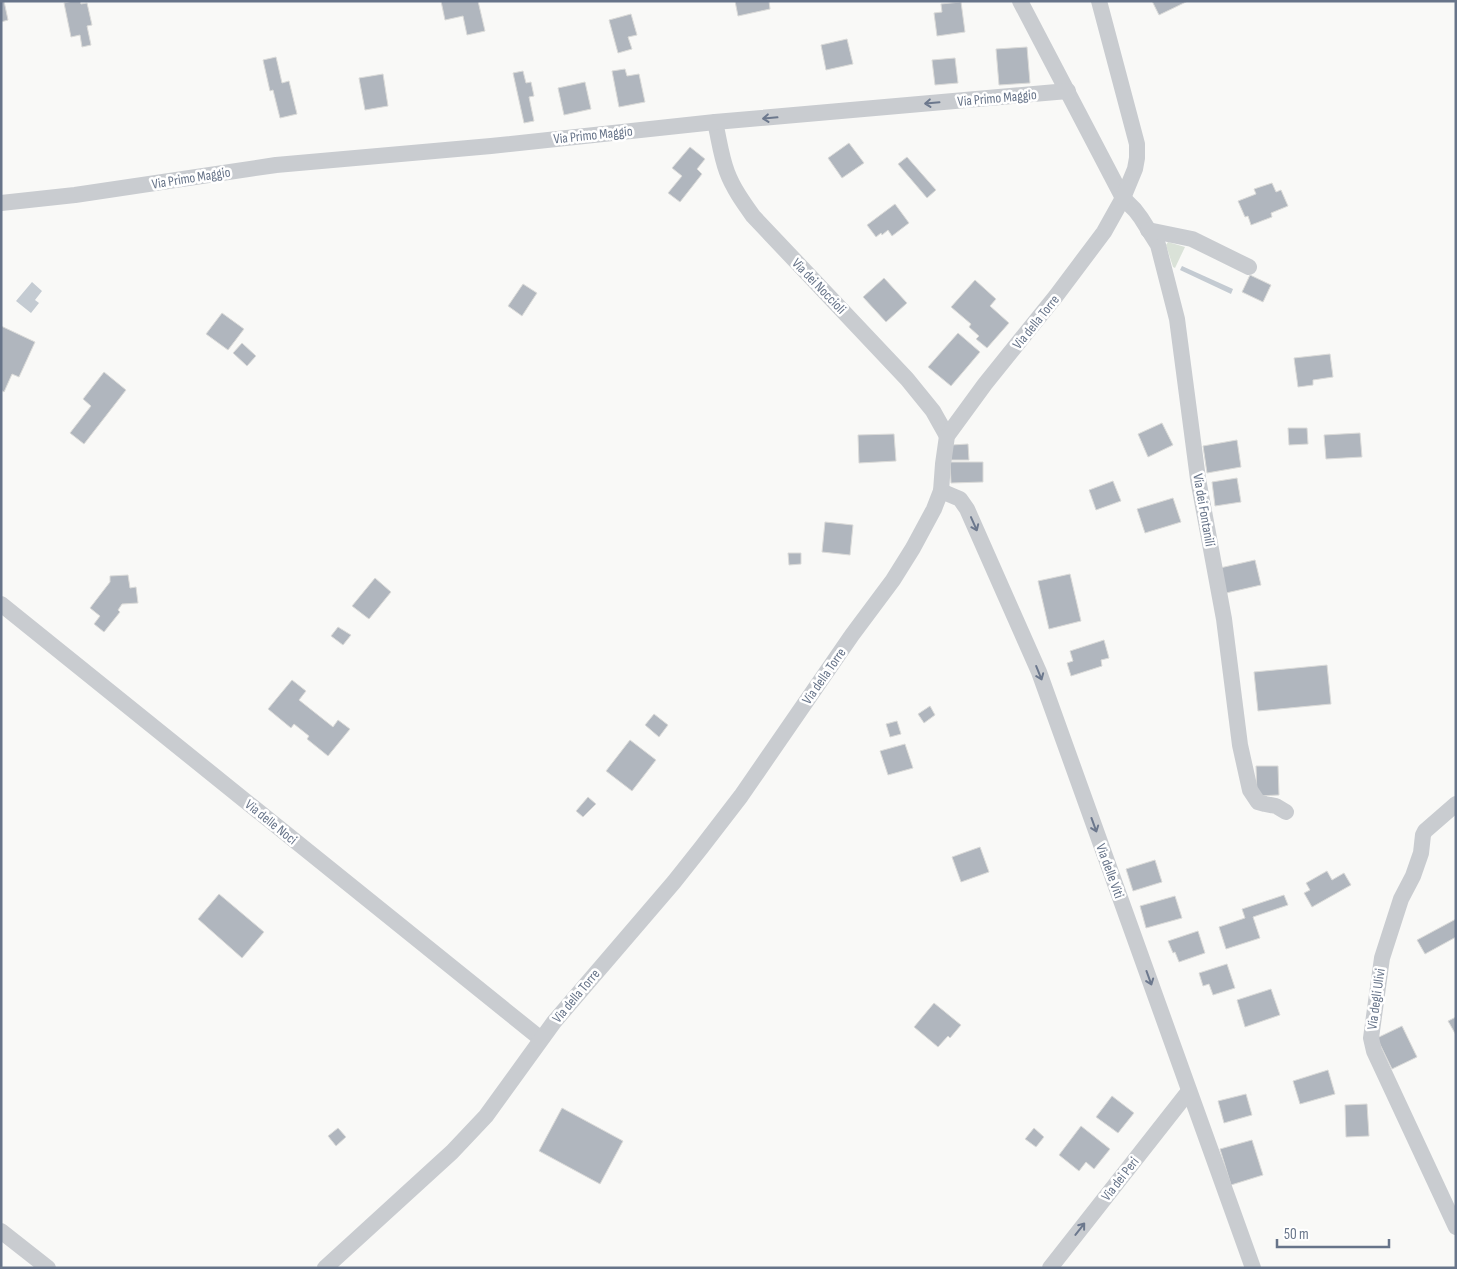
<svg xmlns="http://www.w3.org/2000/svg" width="1457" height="1269" viewBox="0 0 1457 1269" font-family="'Sofia Sans Condensed',sans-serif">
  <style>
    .green { fill: #dae2d8 }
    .water { fill: #c4cbd2 }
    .building { fill: #b0b6be; stroke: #dbdbd9 }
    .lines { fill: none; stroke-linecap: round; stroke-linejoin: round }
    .minor { stroke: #c9ccd0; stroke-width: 16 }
    .oneway { stroke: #6c788d }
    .labels { text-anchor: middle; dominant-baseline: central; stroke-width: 5; stroke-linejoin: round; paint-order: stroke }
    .street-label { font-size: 14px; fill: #677489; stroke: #fff }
  </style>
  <rect width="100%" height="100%" fill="#f9f9f7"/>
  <polygon class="green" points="1168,242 1185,247 1175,268 1173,267 1166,245"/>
  <g class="water">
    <polygon points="1182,266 1233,289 1231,294 1180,270"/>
    <polygon points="32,282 42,291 35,300 39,303 31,313 16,301"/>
  </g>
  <g class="building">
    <polygon points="1,1 4,1 8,20 1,22"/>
    <polygon points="73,1 80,1 81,4 87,3 92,25 87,26 91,45 82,47 80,35 71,37 64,3"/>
    <polygon points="441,1 478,1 485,31 467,35 463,16 445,20"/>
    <polygon points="735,1 769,1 770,9 738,16"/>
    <polygon points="1152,1 1188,1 1159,15"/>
    <polygon points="961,2 965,32 937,36 934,13 942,12 941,4"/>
    <polygon points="631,14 637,35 628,37 632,49 618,53 609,20"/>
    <polygon points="847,39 853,64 826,70 821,45"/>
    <polygon points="1027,47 1030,83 999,85 996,49"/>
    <polygon points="276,57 282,83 289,81 297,114 280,118 273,90 270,91 263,60"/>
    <polygon points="955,58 958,83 935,85 932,60"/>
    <polygon points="625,69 627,76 639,74 645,102 619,107 612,71"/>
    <polygon points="523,71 526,83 531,82 534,96 529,97 534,121 524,123 513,73"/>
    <polygon points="383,74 388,106 365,110 359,78"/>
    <polygon points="585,82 591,109 564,115 558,88"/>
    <polygon points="849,143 864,163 842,178 828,158"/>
    <polygon points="690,147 705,159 697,169 702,174 680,202 668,193 682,176 672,168"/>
    <polygon points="907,157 936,190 927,198 898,164"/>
    <polygon points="1272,183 1276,192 1281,190 1288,206 1271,213 1272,217 1251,225 1248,216 1245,217 1238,201 1256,194 1254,189"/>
    <polygon points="895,204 909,223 892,236 888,230 882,235 881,233 876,237 867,225"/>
    <polygon points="1250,275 1271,285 1263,302 1242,292"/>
    <polygon points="884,278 907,303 886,322 863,297"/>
    <polygon points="975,280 996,299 990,306 1009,323 987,348 976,339 979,336 969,327 971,324 951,307"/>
    <polygon points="523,284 537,293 522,316 508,306"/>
    <polygon points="222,313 244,329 228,350 206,334"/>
    <polygon points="1,326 35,342 19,377 12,374 4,392 1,390"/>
    <polygon points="958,333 980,352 951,386 928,367"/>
    <polygon points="242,343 256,356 247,366 233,353"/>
    <polygon points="1330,354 1333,377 1313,380 1313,385 1298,387 1294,358"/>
    <polygon points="104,372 126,390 84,444 70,433 91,406 83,399"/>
    <polygon points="1162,423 1173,445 1148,457 1138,434"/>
    <polygon points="1288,428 1307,428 1308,444 1289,445"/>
    <polygon points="1360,433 1362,457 1326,459 1324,435"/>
    <polygon points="894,434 896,461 859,463 858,435"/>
    <polygon points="1237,440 1241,467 1207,473 1203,446"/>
    <polygon points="968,444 969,460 951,460 951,445"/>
    <polygon points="950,462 983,462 983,482 951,483"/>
    <polygon points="1237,478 1241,502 1215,506 1212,482"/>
    <polygon points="1113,481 1121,501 1096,510 1089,490"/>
    <polygon points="1173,498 1181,522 1145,533 1137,509"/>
    <polygon points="825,522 853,525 850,555 822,552"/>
    <polygon points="788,553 801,553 801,564 789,565"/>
    <polygon points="1255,560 1261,585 1226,593 1220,568"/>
    <polygon points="1070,574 1081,621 1049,629 1038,581"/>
    <polygon points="128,575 130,588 136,587 138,603 122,604 118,610 120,612 104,632 94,624 100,616 90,608 110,582 110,576"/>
    <polygon points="375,578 391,592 369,619 352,606"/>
    <polygon points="338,627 351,635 343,645 331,636"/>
    <polygon points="1104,640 1109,658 1101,660 1102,666 1071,676 1067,663 1073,661 1070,651"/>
    <polygon points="1327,665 1331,704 1258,711 1254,672"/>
    <polygon points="292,680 306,691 299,700 333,727 338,720 350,729 328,756 307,739 309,736 294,724 291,728 268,709"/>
    <polygon points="930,706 935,715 924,723 918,714"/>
    <polygon points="654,714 668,725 659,737 645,725"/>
    <polygon points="897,721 901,734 890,737 886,724"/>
    <polygon points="630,740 656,760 632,791 606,771"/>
    <polygon points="905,744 913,768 888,775 880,751"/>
    <polygon points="1256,766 1278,766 1279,795 1257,796"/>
    <polygon points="588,797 596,804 583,817 576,811"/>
    <polygon points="980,847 989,872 961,882 952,857"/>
    <polygon points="1155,860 1162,882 1133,891 1126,869"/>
    <polygon points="1327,871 1332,880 1344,873 1351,885 1312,907 1304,893 1310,890 1306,883"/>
    <polygon points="219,894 264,932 242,958 198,919"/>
    <polygon points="1284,895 1288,905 1253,917 1260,938 1226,949 1219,927 1245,918 1242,909"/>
    <polygon points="1175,896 1182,918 1146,928 1140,906"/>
    <polygon points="1456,919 1456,937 1425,954 1417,940"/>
    <polygon points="1198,931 1205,953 1179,962 1175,952 1173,953 1168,941"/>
    <polygon points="1227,964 1235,988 1213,995 1209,984 1203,986 1199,973"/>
    <polygon points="1271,989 1280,1015 1245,1027 1237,1000"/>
    <polygon points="934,1003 961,1025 950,1038 948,1036 938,1047 914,1027"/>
    <polygon points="1456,1017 1456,1035 1448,1021"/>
    <polygon points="1402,1026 1417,1057 1392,1069 1377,1038"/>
    <polygon points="1328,1070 1335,1094 1300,1104 1293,1081"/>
    <polygon points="1246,1094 1252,1115 1224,1123 1218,1101"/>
    <polygon points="1112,1096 1134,1113 1118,1133 1096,1117"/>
    <polygon points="1367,1104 1369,1136 1346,1137 1345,1105"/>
    <polygon points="562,1108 623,1141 600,1184 539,1151"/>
    <polygon points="1081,1126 1110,1149 1094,1169 1086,1162 1079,1171 1059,1155"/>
    <polygon points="338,1128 346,1137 336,1146 328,1136"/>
    <polygon points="1034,1128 1044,1137 1036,1147 1025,1139"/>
    <polygon points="1252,1140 1263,1175 1231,1185 1220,1149"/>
  </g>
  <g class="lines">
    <g class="minor">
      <polyline points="1020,1 1123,198 1135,210 1141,218 1158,245 1177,319 1198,479 1224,619 1240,745 1250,790 1258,802 1265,804 1276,806 1286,812"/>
      <path d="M715 122C719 139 721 156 727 172 733 188 743 202 753 216L907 379 933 411 947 436"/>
      <polyline points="1,203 75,195 276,165 491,146 715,122 1068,91"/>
      <polyline points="1148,230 1192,239 1249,267"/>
      <polyline points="941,491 960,499 967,509 1039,672 1253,1268"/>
      <polyline points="1,604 541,1039"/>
      <polyline points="1456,804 1425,831 1423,835 1421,853 1413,876 1401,899 1382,958 1371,1038 1374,1051 1456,1227"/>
      <polyline points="1,1231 48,1268"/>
      <polyline points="325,1268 452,1152 486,1116 554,1022 674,882 701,848 741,796 852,635 893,580 913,548 934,509 941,491 943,464 947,436 985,384 1056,296 1104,232 1123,198 1135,169 1137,158 1137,144 1099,1"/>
      <polyline points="1050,1268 1189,1091"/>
    </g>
  </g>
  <defs><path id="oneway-shaft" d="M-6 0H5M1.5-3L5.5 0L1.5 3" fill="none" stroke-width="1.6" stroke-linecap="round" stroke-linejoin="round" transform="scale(1.25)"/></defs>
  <g class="oneway">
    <use href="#oneway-shaft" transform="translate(932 103) rotate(175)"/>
    <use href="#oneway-shaft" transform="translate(770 118) rotate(175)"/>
    <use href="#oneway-shaft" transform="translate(974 524) rotate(66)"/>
    <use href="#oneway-shaft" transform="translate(1039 673) rotate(68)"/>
    <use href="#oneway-shaft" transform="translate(1094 825) rotate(70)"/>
    <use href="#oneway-shaft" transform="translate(1149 978) rotate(70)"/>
    <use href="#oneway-shaft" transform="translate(1080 1229) rotate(-52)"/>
  </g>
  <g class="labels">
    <g class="street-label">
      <text transform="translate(997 98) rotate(-5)">Via Primo Maggio</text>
      <text transform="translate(593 135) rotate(-6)">Via Primo Maggio</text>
      <text transform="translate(191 178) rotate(-9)">Via Primo Maggio</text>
      <text transform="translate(819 286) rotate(46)">Via dei Noccioli</text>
      <text transform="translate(1036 322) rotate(-51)">Via della Torre</text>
      <text transform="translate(1204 510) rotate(80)">Via dei Fontanili</text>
      <text transform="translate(824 676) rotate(-55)">Via della Torre</text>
      <text transform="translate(271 822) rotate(39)">Via delle Noci</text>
      <text transform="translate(1110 871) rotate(70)">Via delle Viti</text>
      <text transform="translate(576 996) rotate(-50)">Via della Torre</text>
      <text transform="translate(1376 999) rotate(-82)">Via degli Ulivi</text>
      <text transform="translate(1120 1179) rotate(-52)">Via dei Peri</text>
    </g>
  </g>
  <rect width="1457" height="1269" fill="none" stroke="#677489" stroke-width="5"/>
  <path d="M1277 1239v8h112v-8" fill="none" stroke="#677489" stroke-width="2.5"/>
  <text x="1284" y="1239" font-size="15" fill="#677489" stroke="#ffffff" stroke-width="4" paint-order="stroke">50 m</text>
</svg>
